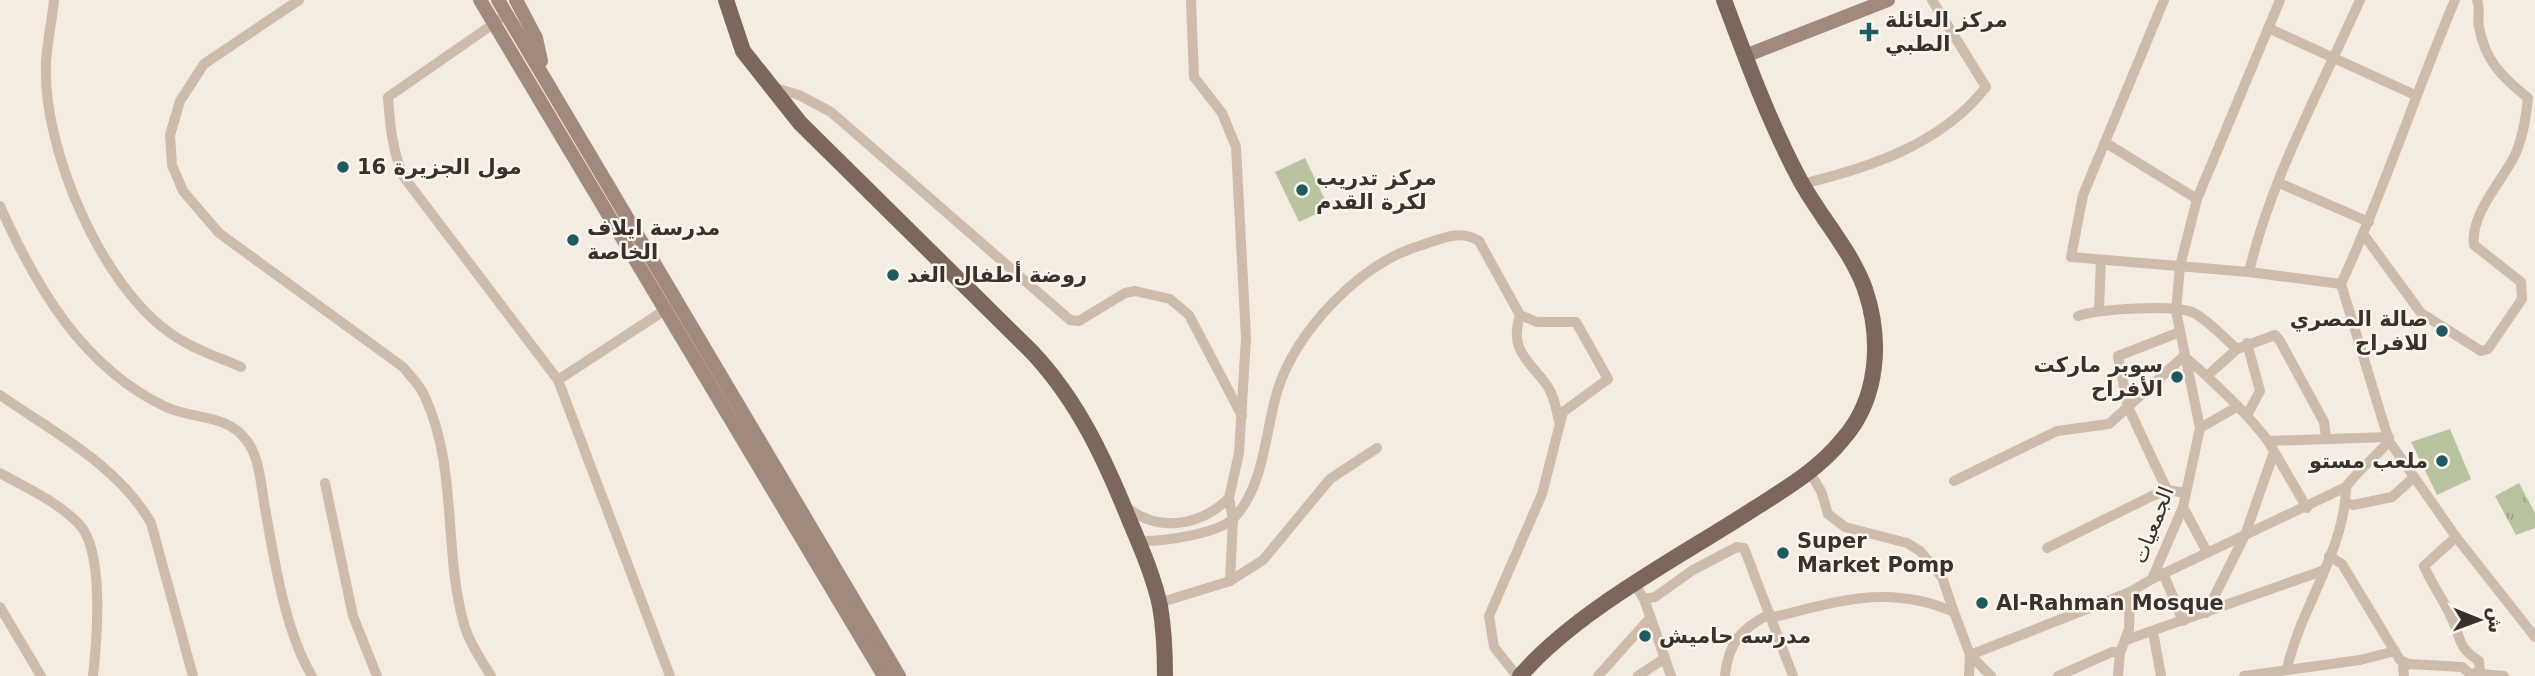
<svg xmlns="http://www.w3.org/2000/svg" width="2535" height="676" viewBox="0 0 2535 676" font-family="'DejaVu Sans',Vazirmatn,sans-serif">
  <style>
    .park { fill: url(#park-tufts) }
    .pitch { fill: #b8c4a0 }
    .lines { fill: none; stroke-linecap: round; stroke-linejoin: round }
    .street { stroke: #cdbbac; stroke-width: 10 }
    .secondary { stroke: #a18a7d; stroke-width: 14 }
    .primary { stroke: #7d675c; stroke-width: 16 }
    .poi-dot { fill: #1f5a5e; stroke: #fbf5ee; stroke-width: 2.5 }
    .labels { text-anchor: middle; dominant-baseline: central; stroke-width: 5; stroke-linejoin: round; paint-order: stroke }
    .poi-label { font-size: 21px; font-weight: bold; fill: #3b302b; stroke: #fbf5ee; text-anchor: start }
    .street-label { font-size: 21px; fill: #3b302b; stroke: #fbf5ee }
  </style>
  <defs>
    <pattern id="park-tufts" width="24" height="20" patternUnits="userSpaceOnUse" patternTransform="scale(1.75)"><rect width="24" height="20" fill="#b8c4a0"/><path d="M3 7l-1-3M5 7V3M7 7l1-3M15 17l-1-3M17 17v-4M19 17l1-3" fill="none" stroke="#97a083"/></pattern>
  </defs>
  <rect width="100%" height="100%" fill="#f4ebe1"/>
  <polygon class="park" points="2519,483 2535,513 2535,528 2516,535 2495,496"/>
  <g class="pitch">
    <polygon points="1305,158 1329,208 1299,222 1275,172"/>
    <polygon points="2450,429 2471,479 2437,495 2411,442"/>
  </g>
  <g class="lines">
    <g class="street">
      <path d="M54 0C52 21 47 42 46 63 42 148 102 288 173 335 193 349 218 357 241 367"/>
      <path d="M299 0 204 64 180 101 170 135 172 165 183 191 219 233 403 367C410 376 421 386 425 397 458 468 443 550 464 624 469 642 481 660 491 676"/>
      <polyline points="1191,0 1194,77 1222,113 1236,147 1246,338 1239,453 1229,498 1233,519 1230,581"/>
      <path d="M2164 0 2083 195 2071 257 2249 272C2271 178 2321 88 2360 0"/>
      <path d="M499 20 388 97C390 126 392 148 403 176L558 380 670 676"/>
      <polyline points="2268,28 2415,95"/>
      <polyline points="772,87 799,95 831,112 1070,320 1079,321 1125,293 1135,291 1170,299 1189,315 1242,416"/>
      <polyline points="2106,143 2197,199"/>
      <polyline points="2279,183 2369,222"/>
      <path d="M1802 184C1869 168 1942 144 1986 87L1932 0"/>
      <path d="M0 206C36 287 83 368 166 407 194 420 227 413 247 441 260 458 261 487 265 508 274 558 285 632 312 676"/>
      <path d="M2364 235 2421 313 2481 351 2488 349 2522 299 2521 282 2474 245C2470 215 2501 182 2514 157 2523 139 2526 118 2528 98 2503 78 2485 61 2479 27 2477 18 2481 9 2477 0"/>
      <polyline points="2249,272 2341,284"/>
      <polyline points="2099,309 2101,260"/>
      <path d="M1520 315C1509 350 1528 360 1546 384 1554 394 1556 409 1559 421"/>
      <path d="M2078 316C2099 309 2174 304 2194 313 2209 321 2224 338 2237 349"/>
      <polyline points="2247,343 2260,391 2247,415"/>
      <path d="M2185 357C2213 381 2246 412 2268 441"/>
      <polyline points="2207,376 2237,349 2275,335 2280,341 2324,422 2326,438"/>
      <polyline points="558,380 668,308"/>
      <path d="M0 395C53 432 118 465 151 523L193 676"/>
      <polyline points="2200,428 2235,408"/>
      <polyline points="2389,441 2456,537 2535,637"/>
      <path d="M0 473C27 488 56 501 78 523 105 549 97 640 93 676"/>
      <polyline points="1810,473 1821,491 1828,514 1845,527 1907,543 1920,551 1942,577 1954,612"/>
      <polyline points="1954,481 2057,431 2109,424 2184,356"/>
      <polyline points="325,483 353,616 377,676"/>
      <polyline points="2167,490 2128,407 2118,356 2180,332"/>
      <polyline points="2346,503 2353,505 2392,497 2413,478"/>
      <path d="M1126 507C1159 533 1200 526 1229 498"/>
      <polyline points="2183,507 2207,552"/>
      <polyline points="2307,508 2268,441 2389,437"/>
      <path d="M2456 537 2424 566C2432 585 2445 602 2453 621 2462 642 2458 647 2479 661L2480 673"/>
      <path d="M1138 541C1161 542 1218 534 1234 518 1265 485 1265 430 1278 389 1296 331 1360 264 1419 246 1439 240 1459 228 1479 241L1520 315 1537 322H1576L1608 379 1563 412 1542 494 1489 616 1494 647 1517 676"/>
      <polyline points="2047,548 2152,496 2167,490 2186,493"/>
      <polyline points="2329,556 2342,564 2400,660 2409,664 2403,668 2404,676"/>
      <polyline points="2163,573 2183,621"/>
      <polyline points="2152,579 2183,507 2200,428 2176,311 2180,266 2197,199 2280,0"/>
      <polyline points="1635,585 1644,599 1671,676"/>
      <path d="M2130 592 2152 579 2346 487C2359 469 2375 458 2389 441L2341 284C2384 191 2415 94 2455 0"/>
      <polyline points="1644,599 1655,597 1693,570 1737,547 1744,548 1793,676"/>
      <polyline points="1159,603 1230,581 1263,560 1330,479 1377,448"/>
      <polyline points="0,607 41,676"/>
      <polyline points="2206,613 2245,535 2274,452"/>
      <path d="M1770 618C1836 602 1888 583 1954 612L1970 655 2130 592 2129 629 2120 653 2118 676"/>
      <polyline points="2153,632 2161,676"/>
      <polyline points="2126,640 2322,571"/>
      <polyline points="1970,655 1991,676"/>
      <polyline points="2409,664 2462,667 2469,673 2504,676"/>
      <path d="M2287 669C2300 608 2345 551 2346 487"/>
      <polyline points="1598,676 1650,618"/>
      <polyline points="1638,676 1665,658"/>
      <path d="M1725 676C1728 644 1741 628 1770 614"/>
      <polyline points="1969,676 1970,655"/>
      <polyline points="2058,676 2112,652 2120,653"/>
      <polyline points="2244,676 2360,660 2395,651"/>
    </g>
    <g class="secondary">
      <polyline points="480,0 884,676"/>
      <polyline points="498,0 899,676"/>
      <polyline points="516,0 536,38 541,61"/>
      <polyline points="1745,56 1888,0"/>
    </g>
    <g class="primary">
      <path d="M726 0 743 51 800 123 1032 352C1079 402 1106 462 1131 524 1142 550 1154 578 1160 606 1164 629 1165 652 1165 676"/>
      <path d="M1520 676C1577 610 1678 558 1752 510 1785 489 1818 470 1843 439 1879 398 1882 339 1865 289 1851 250 1820 217 1800 180 1769 122 1747 61 1724 0"/>
    </g>
  </g>
  <g class="poi-dot">
    <path d="M1865.5 21.5h7v7h7v7h-7v7h-7v-7h-7v-7h7z"/>
    <circle cx="343" cy="167" r="7"/>
    <circle cx="1302" cy="190" r="7"/>
    <circle cx="573" cy="240" r="7"/>
    <circle cx="893" cy="275" r="7"/>
    <circle cx="2442" cy="331" r="7"/>
    <circle cx="2177" cy="377" r="7"/>
    <circle cx="2442" cy="461" r="7"/>
    <circle cx="1783" cy="553" r="7"/>
    <circle cx="1982" cy="603" r="7"/>
    <circle cx="1645" cy="636" r="7"/>
  </g>
  <g class="labels">
    <g class="poi-label">
      <text x="1885" y="20">مركز العائلة<tspan x="1885" dy="24">الطبي</tspan></text>
      <text x="357" y="167">مول الجزيرة 16</text>
      <text x="1316" y="178">مركز تدريب<tspan x="1316" dy="24">لكرة القدم</tspan></text>
      <text x="587" y="228">مدرسة ايلاف<tspan x="587" dy="24">الخاصة</tspan></text>
      <text x="907" y="275">روضة أطفال الغد</text>
      <text x="2428" y="319" text-anchor="end">صالة المصري<tspan x="2428" dy="24">للافراح</tspan></text>
      <text x="2163" y="365" text-anchor="end">سوبر ماركت<tspan x="2163" dy="24">الأفراح</tspan></text>
      <text x="2428" y="461" text-anchor="end">ملعب مستو</text>
      <text x="1797" y="541">Super<tspan x="1797" dy="24">Market Pomp</tspan></text>
      <text x="1996" y="603">Al-Rahman Mosque</text>
      <text x="1659" y="636">مدرسه حاميش</text>
    </g>
    <g class="street-label">
      <text transform="translate(2153 525) rotate(-69)">الجمعيات</text>
    </g>
  </g>
  <g transform="translate(2479 620) rotate(91)" stroke="#fbf5ee" stroke-width="5" paint-order="stroke">
  <path d="M0-5L12 26L0 18L-12 26Z" fill="#3b302b"/>
  <text y="-10" font-size="19" font-weight="bold" text-anchor="middle" fill="#3b302b">ش</text>
  </g>
</svg>
